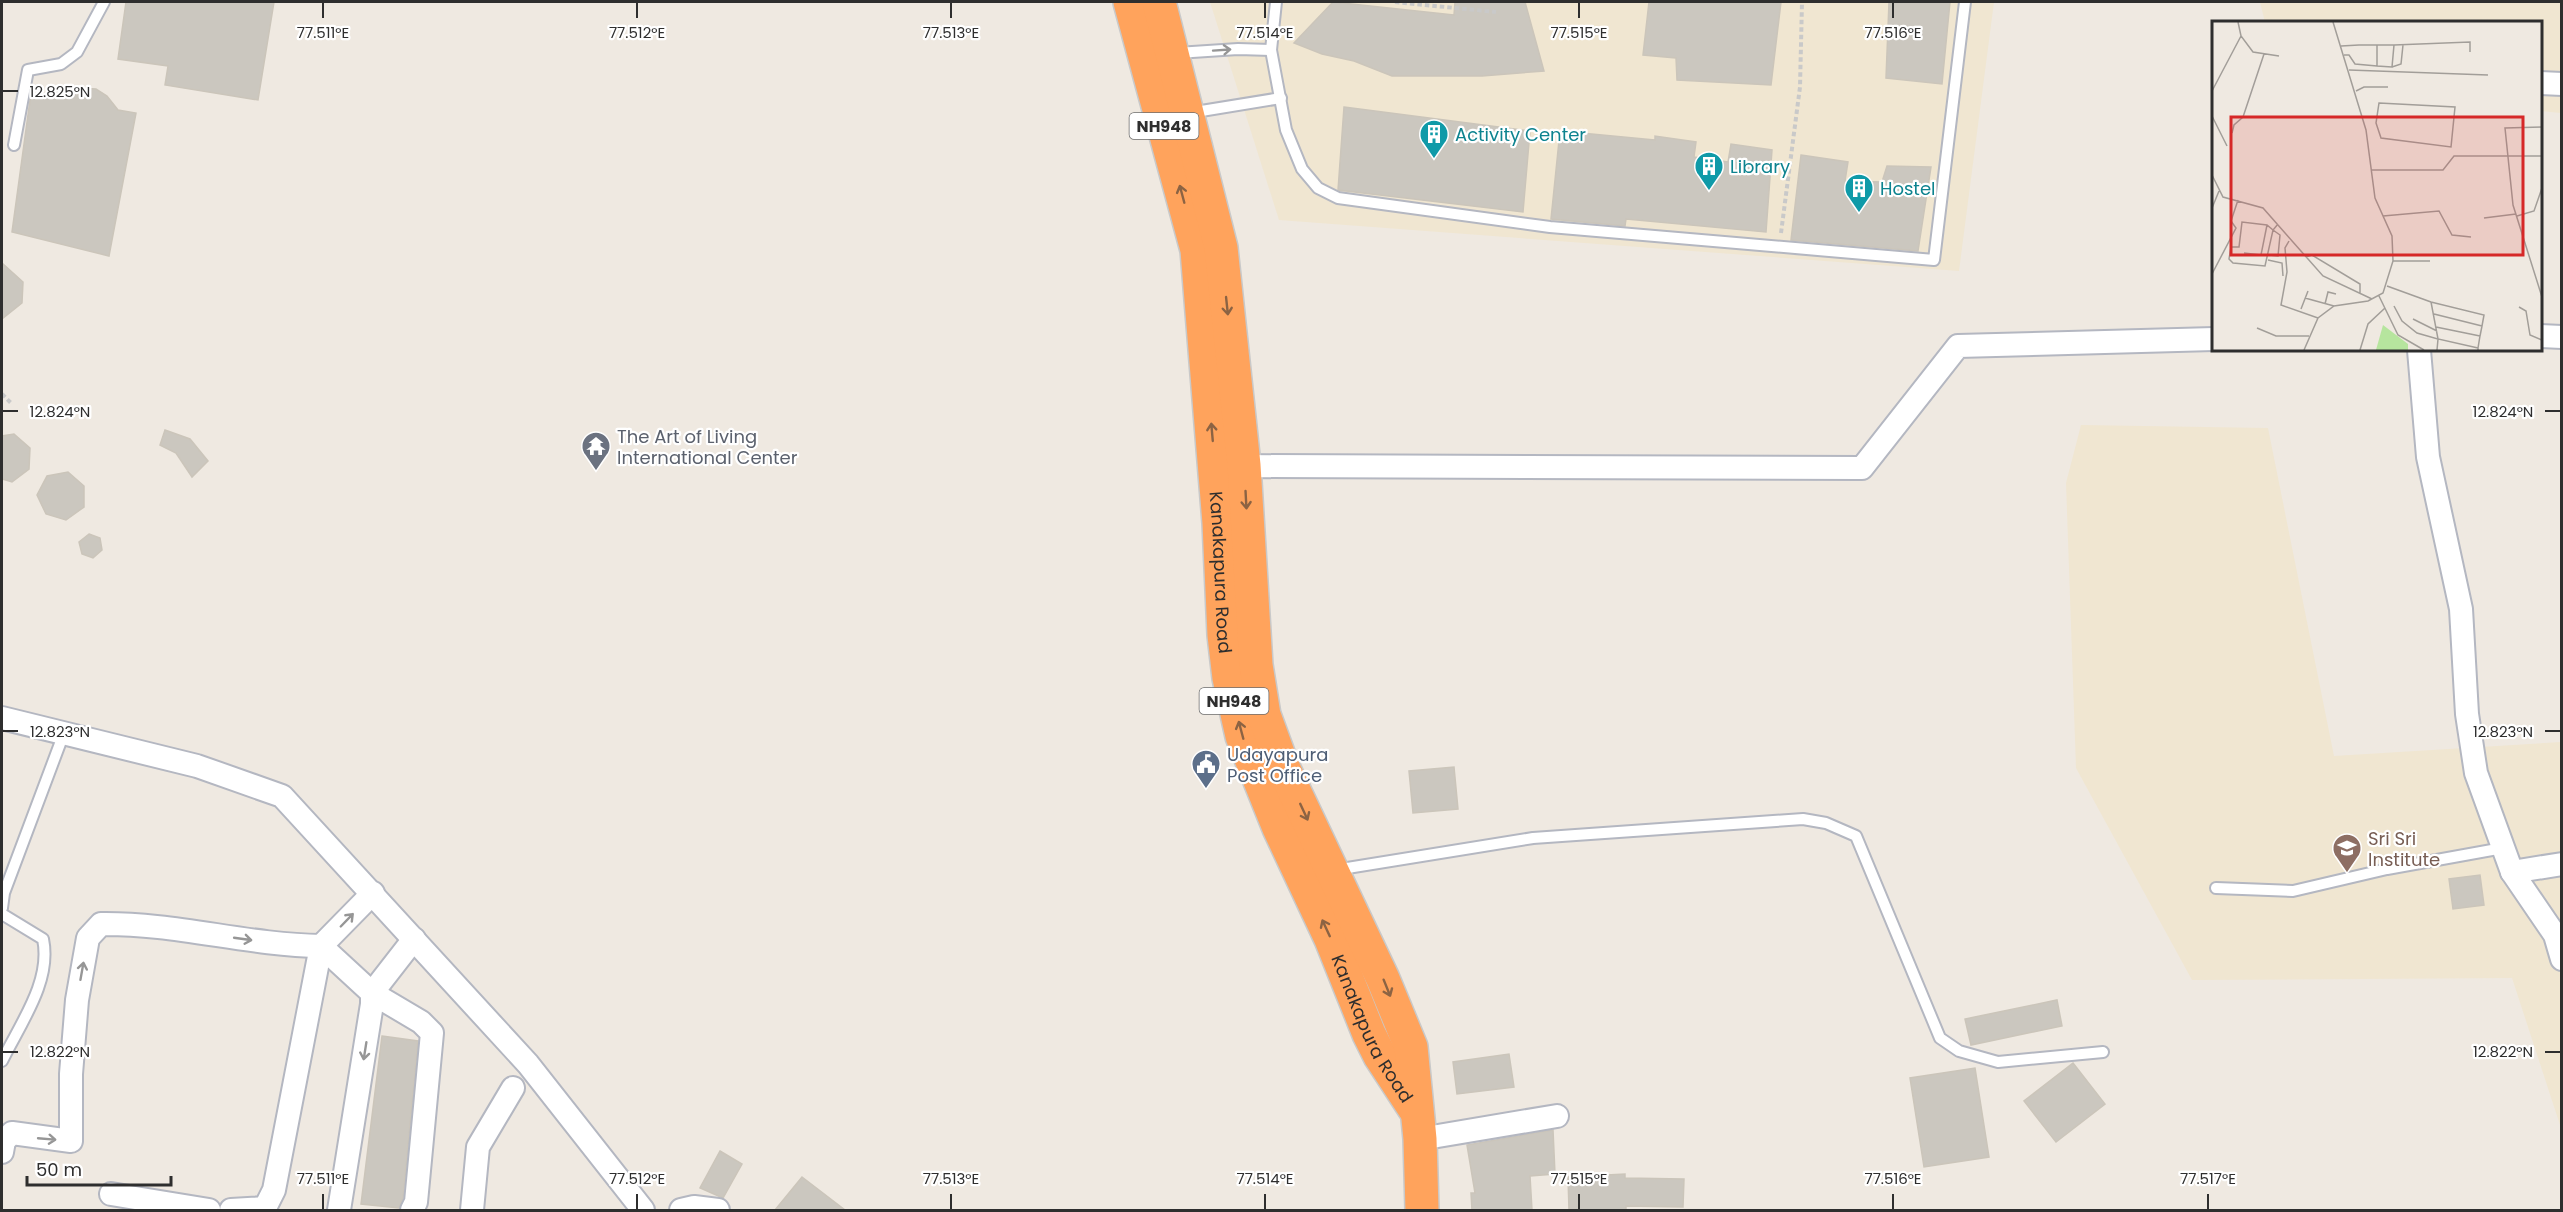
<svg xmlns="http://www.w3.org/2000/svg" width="2563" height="1212" viewBox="0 0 2563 1212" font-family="Poppins,sans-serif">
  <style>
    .education { fill: #f0e6d1 }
    .building { fill: #cbc7bf; stroke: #cbc5ba; stroke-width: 1.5 }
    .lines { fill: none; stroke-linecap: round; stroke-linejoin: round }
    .lane-casing { stroke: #b4b7c1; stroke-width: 14 }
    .street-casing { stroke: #b4b7c1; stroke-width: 26 }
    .highway-casing { stroke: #c9c9c9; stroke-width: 36 }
    .path { stroke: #c9c9c9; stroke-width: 4; stroke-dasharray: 4.5 3; stroke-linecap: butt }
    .lane { stroke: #fff; stroke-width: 10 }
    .street { stroke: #fff; stroke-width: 22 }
    .highway { stroke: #ffa35c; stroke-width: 33 }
    .oneway { stroke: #969696 }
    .oneway2 { stroke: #8c6343 }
    .ticks { fill: none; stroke: #2e2e2e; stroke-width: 2 }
    .labels { text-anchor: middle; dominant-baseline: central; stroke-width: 4.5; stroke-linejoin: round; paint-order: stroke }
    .shield { fill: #fff; stroke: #6d6d6d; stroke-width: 1.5 }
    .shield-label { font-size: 16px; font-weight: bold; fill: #2e2e2e }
    .culture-label { font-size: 18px; fill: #0d838f; stroke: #fff; text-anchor: start }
    .worship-label { font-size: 18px; fill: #5b616d; stroke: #fff; text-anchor: start }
    .street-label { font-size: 18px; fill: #2e2e2e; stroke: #fff }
    .service-label { font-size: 18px; fill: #4e5e75; stroke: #fff; text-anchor: start }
    .education-label { font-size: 18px; fill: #785e54; stroke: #fff; text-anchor: start }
    .inset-road { fill: none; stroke: #a29e99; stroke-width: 1.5 }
    .view { fill: #d62828; fill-opacity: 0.15; stroke: #d62828; stroke-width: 3 }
    .inset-edge { fill: none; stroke: #2e2e2e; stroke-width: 3 }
    .ticks-label { font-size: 15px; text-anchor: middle; fill: #2e2e2e; stroke: #fff; stroke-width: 4.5; stroke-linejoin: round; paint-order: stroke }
  </style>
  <rect width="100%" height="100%" fill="#efe9e1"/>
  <g class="education">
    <polygon points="1210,2 1994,2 1959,271 1279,220"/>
    <polygon points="2260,2 2561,2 2561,113 2541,111 2540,22 2265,22"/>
    <polygon points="2081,425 2268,428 2334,756 2561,742 2561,1128 2512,978 2192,980 2076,768 2066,483"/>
  </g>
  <g class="building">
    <polygon points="126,2 274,2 258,100 165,85 168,66 118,59"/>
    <polygon points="1333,2 1454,15 1455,2 1525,2 1544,71 1482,76 1392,76 1354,61 1322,54 1294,43"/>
    <polygon points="1649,2 1781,2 1771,85 1677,80 1676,58 1643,55"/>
    <polygon points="1889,2 1950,2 1942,84 1886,78"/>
    <polygon points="66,87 96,89 107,96 118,110 136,113 109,256 12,232 31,93 48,97"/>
    <polygon points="1344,107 1530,131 1523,212 1338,190"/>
    <polygon points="1560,131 1655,140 1655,136 1696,142 1694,157 1728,162 1731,144 1772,150 1766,232 1626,219 1625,226 1551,219"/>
    <polygon points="1801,155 1848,162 1845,181 1882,182 1887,166 1931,167 1918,251 1791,240"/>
    <polygon points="2,263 23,282 22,303 2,319"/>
    <polygon points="165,430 190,439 208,461 192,477 176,453 160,445"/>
    <polygon points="14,434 30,448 29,469 12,482 2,479 2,436"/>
    <polygon points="68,472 84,486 84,507 66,520 46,514 37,495 47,476"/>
    <polygon points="89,534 100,538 102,550 93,558 82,554 79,542"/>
    <polygon points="1454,767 1458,809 1413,813 1409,771"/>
    <polygon points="2480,875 2484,905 2453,909 2449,879"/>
    <polygon points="2057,1000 2062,1026 1971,1045 1965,1019"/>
    <polygon points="382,1036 418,1041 403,1198 399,1208 361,1204"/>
    <polygon points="1509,1054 1514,1087 1457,1094 1453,1062"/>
    <polygon points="2073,1063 2105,1104 2056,1142 2024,1101"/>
    <polygon points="1975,1068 1989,1157 1924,1167 1910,1078"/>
    <polygon points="1553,1130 1555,1174 1530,1176 1532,1210 1472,1210 1471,1193 1475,1193 1467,1145"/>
    <polygon points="720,1151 742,1164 723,1198 700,1188"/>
    <polygon points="1625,1174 1625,1178 1684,1179 1683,1207 1626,1206 1626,1210 1569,1210 1568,1177"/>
    <polygon points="802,1177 845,1210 775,1210"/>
  </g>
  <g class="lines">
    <g class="lane-casing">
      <g id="lane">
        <polyline points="1276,2 1271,50 1286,130 1302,169 1318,188 1338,198 1550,227 1934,260 1965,2"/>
        <polyline points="1177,53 1238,49 1271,50"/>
        <polyline points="1189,113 1281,98"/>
        <polyline points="14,145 28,70 61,64 77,52 104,2"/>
        <polyline points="1335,870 1533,838 1803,819 1826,823 1856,836 1940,1038 1959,1051 1998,1062 2103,1052"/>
        <polyline points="2216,888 2293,891 2387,869 2503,848"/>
        <polyline points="2,908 4,893 64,733"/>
        <path d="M2 914 43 939C52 981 20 1024 2 1061"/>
      </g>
    </g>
    <g class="street-casing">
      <g id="street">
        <polyline points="2540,83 2562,84"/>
        <polyline points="2540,336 2562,337"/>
        <polyline points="2419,350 2428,457 2461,609 2467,714 2476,773 2512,872 2555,935 2562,959"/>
        <polyline points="1231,466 1862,468 1958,346 2214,339"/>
        <polyline points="2,718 197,766 282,796 528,1064 643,1210"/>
        <polyline points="2512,872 2562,864"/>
        <polyline points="1420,1139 1557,1116"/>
        <path d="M2 1152 4 1141 12 1133 71 1141V1074L77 1000 88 938 101 924C175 923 247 945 321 946L372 993 421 1022 432 1033 416 1202 412 1210"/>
        <polyline points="111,1194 209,1210"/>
        <polyline points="231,1210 265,1208 274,1190 321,946 373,893"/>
        <polyline points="339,1210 372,1004 372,993 414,939"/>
        <polyline points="472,1210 478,1147 513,1088"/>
        <polyline points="681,1210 694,1207 718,1210"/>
      </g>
    </g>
    <g class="highway-casing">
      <g id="highway">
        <path id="s1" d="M1130 2 1197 250 1219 523 1224 635 1229 678 1242 736 1279 828 1331 939 1369 1034 1380 1056 1414 1108"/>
        <polyline points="1159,2 1221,248 1244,465 1256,665 1264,715 1283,767 1383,979 1411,1047 1420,1139 1422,1210"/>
      </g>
    </g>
    <g class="path">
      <polyline points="1395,2 1496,12"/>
      <polyline points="1781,233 1800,87 1802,2"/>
      <polyline points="2,394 11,403"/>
    </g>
    <use href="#lane" class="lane"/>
    <use href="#street" class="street"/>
    <use href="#highway" class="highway"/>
  </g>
  <defs><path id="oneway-shaft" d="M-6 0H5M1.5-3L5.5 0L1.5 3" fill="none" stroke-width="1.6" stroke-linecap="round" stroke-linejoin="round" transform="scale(1.5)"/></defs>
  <g class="oneway">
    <use href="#oneway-shaft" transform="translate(1222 50) rotate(-4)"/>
    <use href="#oneway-shaft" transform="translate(347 920) rotate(-46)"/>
    <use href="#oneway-shaft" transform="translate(243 939) rotate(8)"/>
    <use href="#oneway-shaft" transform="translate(82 971) rotate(-80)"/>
    <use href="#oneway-shaft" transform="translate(365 1051) rotate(99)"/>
    <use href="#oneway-shaft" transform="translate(47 1139) rotate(5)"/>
  </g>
  <g class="oneway2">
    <use href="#oneway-shaft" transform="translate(1182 194) rotate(-105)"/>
    <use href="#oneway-shaft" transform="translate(1227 306) rotate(84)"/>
    <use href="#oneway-shaft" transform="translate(1212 432) rotate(-95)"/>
    <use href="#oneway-shaft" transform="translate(1246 500) rotate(87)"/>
    <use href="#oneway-shaft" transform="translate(1241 730) rotate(-105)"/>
    <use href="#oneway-shaft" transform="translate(1304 812) rotate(65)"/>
    <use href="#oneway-shaft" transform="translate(1326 928) rotate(-115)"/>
    <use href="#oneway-shaft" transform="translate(1387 988) rotate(68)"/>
  </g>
  <path class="ticks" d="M323 3V18M637 3V18M951 3V18M1265 3V18M1579 3V18M1893 3V18M3 91H18M3 411H18M2545 411H2560M3 731H18M2545 731H2560M3 1052H18M2545 1052H2560M323 1194V1209M637 1194V1209M951 1194V1209M1265 1194V1209M1579 1194V1209M1893 1194V1209M2208 1194V1209"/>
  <defs>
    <g id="building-pin" transform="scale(1.5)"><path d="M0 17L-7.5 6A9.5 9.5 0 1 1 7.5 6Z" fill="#0f9aa8" stroke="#fff"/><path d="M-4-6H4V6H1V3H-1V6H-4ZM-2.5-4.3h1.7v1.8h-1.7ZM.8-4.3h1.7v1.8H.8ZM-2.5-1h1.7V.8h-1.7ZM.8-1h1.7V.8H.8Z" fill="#fff"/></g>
    <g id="temple-pin" transform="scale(1.5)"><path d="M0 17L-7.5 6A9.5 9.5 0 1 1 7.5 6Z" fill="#6b7280" stroke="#fff"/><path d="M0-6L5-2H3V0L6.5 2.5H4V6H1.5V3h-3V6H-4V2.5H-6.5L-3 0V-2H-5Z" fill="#fff"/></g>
    <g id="civic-pin" transform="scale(1.5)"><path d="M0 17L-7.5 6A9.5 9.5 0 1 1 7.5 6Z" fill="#5c6f8a" stroke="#fff"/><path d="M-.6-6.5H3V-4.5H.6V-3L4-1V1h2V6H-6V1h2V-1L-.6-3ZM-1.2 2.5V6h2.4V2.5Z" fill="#fff"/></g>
    <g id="university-pin" transform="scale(1.5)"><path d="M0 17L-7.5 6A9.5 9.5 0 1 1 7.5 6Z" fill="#8d6e63" stroke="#fff"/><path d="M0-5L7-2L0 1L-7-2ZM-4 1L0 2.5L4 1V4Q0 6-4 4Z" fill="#fff"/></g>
  </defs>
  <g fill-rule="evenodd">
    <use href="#building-pin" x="1434" y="134"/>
    <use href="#building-pin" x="1709" y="166"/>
    <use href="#building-pin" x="1859" y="188"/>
    <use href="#temple-pin" x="596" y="446"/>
    <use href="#civic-pin" x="1206" y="764"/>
    <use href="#university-pin" x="2347" y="848"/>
  </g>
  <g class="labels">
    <g class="shield">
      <rect x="1129.5" y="113" width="69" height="26" rx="4.5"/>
      <rect x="1199.5" y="688" width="69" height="26" rx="4.5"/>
    </g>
    <g class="shield-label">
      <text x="1164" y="126">NH948</text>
      <text x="1234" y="701">NH948</text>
    </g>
    <g class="culture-label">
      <text x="1455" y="134">Activity Center</text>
      <text x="1730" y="166">Library</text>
      <text x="1880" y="188">Hostel</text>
    </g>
    <g class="worship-label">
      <text x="617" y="436">The Art of Living<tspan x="617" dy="21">International Center</tspan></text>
    </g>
    <g class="street-label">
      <text stroke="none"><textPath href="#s1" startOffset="580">Kanakapura Road</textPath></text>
      <text stroke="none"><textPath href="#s1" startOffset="1066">Kanakapura Road</textPath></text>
    </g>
    <g class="service-label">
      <text x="1227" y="754">Udayapura<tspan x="1227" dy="21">Post Office</tspan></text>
    </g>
    <g class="education-label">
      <text x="2368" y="838">Sri Sri<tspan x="2368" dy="21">Institute</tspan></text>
    </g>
  </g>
  <g transform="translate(2212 21)">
    <rect width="330" height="330" fill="#efe9e1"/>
    <path d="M171 304 196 323V329H164Z" fill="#b6e59e"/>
    <path class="inset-road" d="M26 1 29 15 41 31 67 35M182 24 258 21V31M129 25 147 24H182L180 46 165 45V24M132 34H137L143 43 165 45M180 46 189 43 191 24M137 49 276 54M0 70 29 15M144 70 152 66H176M167 82 243 86 239 126 169 117 164 102ZM0 95 15 125M330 106 293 107 301 184 330 276M20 112 22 104 31 96 52 33M160 149H231L242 135H330M0 154 11 176 51 187 111 255 160 278M0 187 7 170M171 195 227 190 240 214 259 216M305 195 322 190 330 167M272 197 304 193M77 220 73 227 75 251 69 284 106 297M32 232 49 234 55 204M57 234 66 235 68 214 61 209 55 204 30 201 27 226H19L17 238 21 242 53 245 61 209 66 203M94 236 100 234 148 263V272M56 239 70 242 71 255M181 240H218M0 253 24 207 19 200 26 179M175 265 219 281M167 275 186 314 212 329M93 277 122 285M113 283 116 271 124 273M182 285 190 300 205 312 226 318 225 329M307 286 314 290 318 314 330 319M89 288 96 270M222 293 270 305M201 298 225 310M224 306 268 315M45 307 64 315H97M92 329 106 297 122 285 156 280 171 272 181 240 180 215 163 177 154 109 121 1M148 329 156 303 173 287M266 329V327L268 315 270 305 272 294 219 281 226 318 266 327"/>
    <path class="view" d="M19 96H311V234H19Z"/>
    <rect width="330" height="330" class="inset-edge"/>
  </g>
  <g class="ticks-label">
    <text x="323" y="38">77.511°E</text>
    <text x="637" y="38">77.512°E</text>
    <text x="951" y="38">77.513°E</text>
    <text x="1265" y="38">77.514°E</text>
    <text x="1579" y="38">77.515°E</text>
    <text x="1893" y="38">77.516°E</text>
    <text x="60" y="97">12.825°N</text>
    <text x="60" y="417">12.824°N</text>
    <text x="2503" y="417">12.824°N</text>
    <text x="60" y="737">12.823°N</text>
    <text x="2503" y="737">12.823°N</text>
    <text x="60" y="1057">12.822°N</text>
    <text x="2503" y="1057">12.822°N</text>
    <text x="323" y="1184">77.511°E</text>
    <text x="637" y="1184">77.512°E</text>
    <text x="951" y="1184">77.513°E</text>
    <text x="1265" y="1184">77.514°E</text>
    <text x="1579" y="1184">77.515°E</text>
    <text x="1893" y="1184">77.516°E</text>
    <text x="2208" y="1184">77.517°E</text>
  </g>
  <rect width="2563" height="1212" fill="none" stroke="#2e2e2e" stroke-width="6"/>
  <path d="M27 1176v9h144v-9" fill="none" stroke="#2e2e2e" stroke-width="3"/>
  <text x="36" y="1176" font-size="18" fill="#2e2e2e" stroke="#ffffff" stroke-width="4.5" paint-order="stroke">50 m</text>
</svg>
